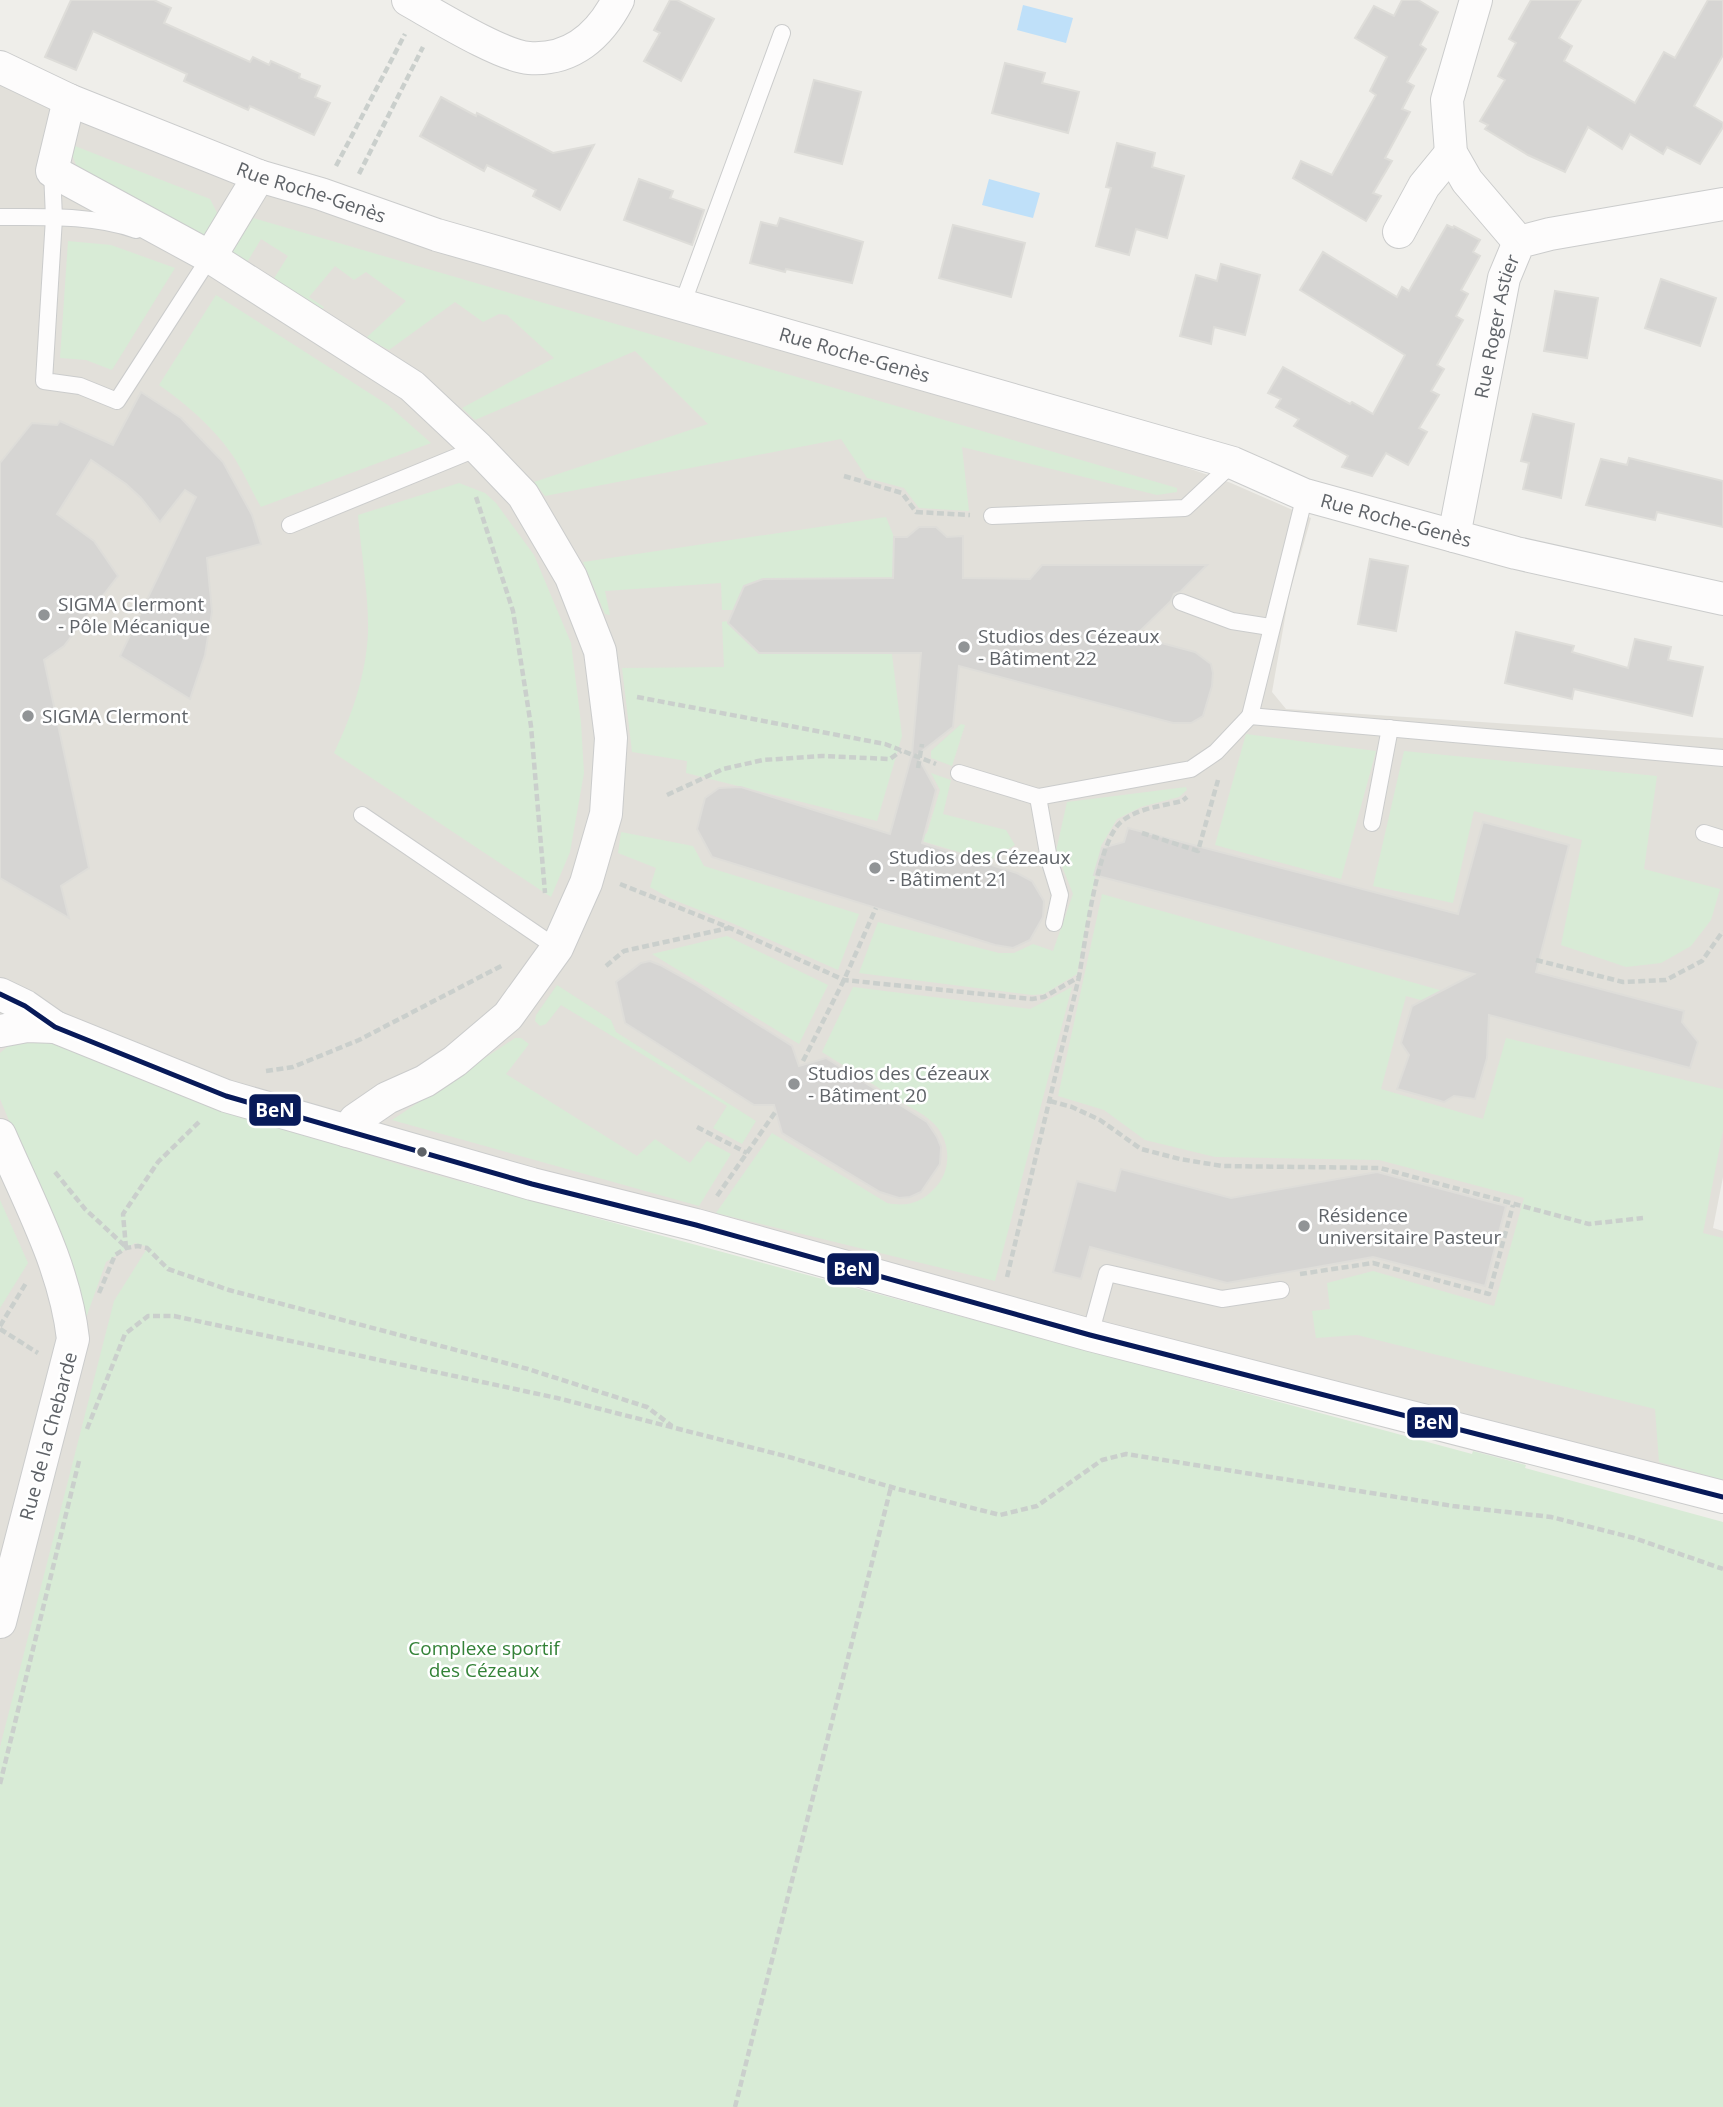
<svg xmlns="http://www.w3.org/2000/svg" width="1723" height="2107" viewBox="0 0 1723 2107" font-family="'Open Sans',sans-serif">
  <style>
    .education { fill: #e2e0da }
    .green { fill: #d8ebd6 }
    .water { fill: #bfe0f9 }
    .building { fill: #d6d5d3; stroke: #deddd9; stroke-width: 2 }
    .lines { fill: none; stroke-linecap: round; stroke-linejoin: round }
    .lane-casing { stroke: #cbcccc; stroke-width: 18 }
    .street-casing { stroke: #cbcccc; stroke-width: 34 }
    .path { stroke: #cacfcc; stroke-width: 4.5; stroke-dasharray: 7 3.5; stroke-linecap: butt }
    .lane { stroke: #fdfcfc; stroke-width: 16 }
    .street { stroke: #fdfcfc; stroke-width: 32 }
    .bus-1-casing { stroke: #fff; stroke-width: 10 }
    .bus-1 { stroke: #081a59; stroke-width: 5 }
    .poi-dot { fill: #919496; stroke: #fff; stroke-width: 2.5 }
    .bus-dot { fill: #5f6368; stroke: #fff; stroke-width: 2.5 }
    .labels { text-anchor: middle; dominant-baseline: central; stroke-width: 5; stroke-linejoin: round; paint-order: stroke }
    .street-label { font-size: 19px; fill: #5f6368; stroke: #fff }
    .poi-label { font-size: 19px; fill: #5f6368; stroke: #fff; text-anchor: start }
    .park-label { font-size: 19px; fill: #348238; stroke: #fff }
    .line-badge { stroke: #fff; stroke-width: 2.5 }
    .badge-label { font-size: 19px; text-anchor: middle; font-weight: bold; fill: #fff }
  </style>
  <rect width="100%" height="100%" fill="#efeeea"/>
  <polygon class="education" points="0,67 69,100 918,374 1231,483 1311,518 1289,595 1272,692 1286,709 1723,738 1723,1177 1713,1228 1723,1231 1723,1497 532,1184 426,1182 0,1747"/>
  <g class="green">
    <polygon points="75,146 210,199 220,219 199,246 91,179 76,165 70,149"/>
    <polygon points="250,217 1177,488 1177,492 1157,495 962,447 969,511 919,508 904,488 867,478 841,439 545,496 534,482 708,424 635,351 475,420 462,408 554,358 507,315 499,314 483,322 455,302 389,350 366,338 406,301 366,272 354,280 335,266 309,297 324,307 321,311 273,280 288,256 261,239 246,264 234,256 231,248"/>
    <polygon points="68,241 111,245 175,268 112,370 86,360 60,358"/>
    <path d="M216 295 388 405 431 443 261 507C251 490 243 470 231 453 212 426 186 404 159 385Z"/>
    <path d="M459 483 485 493 496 503 534 555 571 643 581 723 584 773 570 852 551 897 334 753C352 715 366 675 368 633 369 594 361 554 358 515Z"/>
    <polygon points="886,517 894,537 893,558 905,579 763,579 744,586 736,603 736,610 722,610 721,583 605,591 610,615 605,614 583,562"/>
    <polygon points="726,621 759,653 792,653 795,651 799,654 892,654 902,736 877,821 686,773 687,761 632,752 622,668 724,667 722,622"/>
    <polygon points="961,724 965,725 952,766 931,758 931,751"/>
    <polygon points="1246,734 1376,751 1341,879 1215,845"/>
    <polygon points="1404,751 1657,776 1644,869 1720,889 1711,920 1691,946 1661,963 1626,967 1561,945 1582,840 1474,811 1453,903 1373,886"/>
    <polygon points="931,773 951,780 943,814 1006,830 1015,845 989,861 915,839 927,833 940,790"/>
    <polygon points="1186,787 1187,790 1179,797 1141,807 1117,819 1101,846 1077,974 1044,994 1032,995 859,973 878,922 999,953 1014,953 1033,944 1053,951 1073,894 1056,851 1067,802"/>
    <polygon points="621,832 693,846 704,866 859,914 838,970 732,923 669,898 650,887 656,868 618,853"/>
    <polygon points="1102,894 1450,993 1446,1007 1406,996 1381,1089 1483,1119 1506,1038 1723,1089 1723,1130 1703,1233 1723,1238 1723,1480 1659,1462 1655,1409 1357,1335 1316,1338 1312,1311 1330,1309 1327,1283 1373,1271 1494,1306 1524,1198 1379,1160 1215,1157 1145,1140 1104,1110 1058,1096"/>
    <polygon points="727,936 828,985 799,1044 652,954"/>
    <polygon points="557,985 611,1020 616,1032 756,1121 742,1144 713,1128 727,1106 561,1005 546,1024 540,1026 535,1021 536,1015"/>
    <path d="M853 987 1030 1009 1072 987 995 1281 716 1213 772 1133 887 1203C907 1207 921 1203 935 1188 953 1169 951 1138 931 1121 922 1113 910 1107 899 1101 874 1085 848 1068 822 1052Z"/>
    <polygon points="31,1037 52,1042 220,1109 414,1169 1472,1454 1473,1451 1526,1465 1525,1468 1723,1522 1723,2107 0,2107 0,1747 114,1301 148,1247 135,1243 106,1262 86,1318 78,1286 0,1099 0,1053 13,1042"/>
    <polygon points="515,1038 521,1038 529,1044 506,1074 637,1156 655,1139 690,1163 707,1141 731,1154 699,1206 392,1120"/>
    <polygon points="0,1200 28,1263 0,1308"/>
  </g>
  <g class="water">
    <polygon points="1023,5 1073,18 1066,43 1017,30"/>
    <polygon points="989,179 1040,193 1033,218 982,205"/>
  </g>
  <g class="building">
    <polygon points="71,0 154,0 171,8 164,23 250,62 253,57 269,65 271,61 300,74 299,78 320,86 315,97 330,103 314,135 250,106 248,110 184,81 187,74 93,31 76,70 45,57"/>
    <polygon points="670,0 677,0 714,19 681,81 644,61 660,33 654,30"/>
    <polygon points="1402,0 1418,0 1438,12 1420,45 1426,49 1407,82 1414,86 1402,109 1410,112 1385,158 1392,161 1373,193 1381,196 1366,221 1293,178 1301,161 1332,175 1376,95 1370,91 1387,57 1355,38 1374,6 1394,16"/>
    <polygon points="1531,0 1581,0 1559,38 1572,46 1564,61 1635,103 1664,52 1675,58 1708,0 1723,0 1723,55 1694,106 1723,123 1723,127 1700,164 1667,147 1663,154 1630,134 1622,149 1588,127 1565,172 1528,155 1485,129 1488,125 1480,121 1505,80 1498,76 1516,43 1509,39"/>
    <polygon points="1005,63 1045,73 1042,83 1079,92 1068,133 992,113"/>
    <polygon points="814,80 861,92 842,164 795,152"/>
    <polygon points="441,97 476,116 477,113 553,153 594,145 560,210 533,196 536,190 487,165 484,171 420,136"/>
    <polygon points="1117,143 1155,153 1152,167 1184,176 1167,238 1136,229 1129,255 1096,246 1111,188 1106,187"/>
    <polygon points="639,179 673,191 670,198 704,210 692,245 624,220"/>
    <polygon points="780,218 863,242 852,283 786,269 785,272 750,263 761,222 777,226"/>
    <polygon points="953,225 1025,243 1011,297 939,278"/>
    <polygon points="1447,225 1453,228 1454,226 1480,240 1473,252 1480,256 1461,290 1468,294 1456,316 1463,320 1437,365 1444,369 1431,391 1439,395 1419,428 1427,432 1408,465 1386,453 1372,476 1342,467 1348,456 1294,426 1299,419 1276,407 1281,399 1268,393 1283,367 1350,404 1352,402 1373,414 1405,355 1300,290 1323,252 1397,297 1402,287 1409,291"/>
    <polygon points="1221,264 1260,275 1245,335 1214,327 1211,344 1180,336 1196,275 1217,281"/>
    <polygon points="1661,279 1716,298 1700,346 1645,328"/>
    <polygon points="1555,291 1598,298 1587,358 1544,351"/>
    <polygon points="141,392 181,418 223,462 252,515 261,544 207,558 212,612 205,655 190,699 120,656 196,497 185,490 160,522 141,498 126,484 91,460 57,514 94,541 118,576 64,646 44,660 89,868 61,886 69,918 0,878 0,463 32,423 57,425 60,421 113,445"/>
    <polygon points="1533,414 1574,424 1561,498 1523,489 1529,463 1521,461"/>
    <polygon points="1629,458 1723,481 1723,527 1657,512 1655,520 1586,505 1601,459 1627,465"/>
    <polygon points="919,527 936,527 947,537 963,536 963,578 1030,579 1042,565 1207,565 1180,592 1174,594 1171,601 1135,636 1195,652 1211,664 1213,673 1212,686 1203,716 1191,723 1173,723 959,666 953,727 917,755 936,790 922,843 1017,873 1032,881 1044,901 1043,917 1030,940 1013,948 995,945 712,857 697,829 705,798 719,788 741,787 890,834 912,754 921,653 759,653 728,623 744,586 763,579 893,578 894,537 907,537"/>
    <polygon points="1370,559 1408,566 1396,631 1358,624"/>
    <polygon points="1516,632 1574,646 1572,652 1628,668 1635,639 1671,647 1668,660 1703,667 1692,716 1574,689 1572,699 1505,683"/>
    <polygon points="1483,822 1569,845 1536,972 1684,1011 1682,1022 1698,1042 1690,1068 1489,1015 1487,1058 1475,1099 1454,1096 1444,1102 1397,1089 1409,1055 1401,1043 1412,1006 1474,974 1094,875 1102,848 1124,842 1128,828 1458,914"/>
    <polygon points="650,961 660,965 696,985 792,1046 799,1066 826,1058 927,1122 937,1137 941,1147 940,1164 921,1192 910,1197 899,1198 880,1192 782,1133 774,1105 754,1105 625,1023 616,982 641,963"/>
    <polygon points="1121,1169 1231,1198 1377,1172 1506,1206 1485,1286 1373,1257 1227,1283 1090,1247 1081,1279 1053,1272 1077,1181 1115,1191"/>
  </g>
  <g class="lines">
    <g class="lane-casing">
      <g id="lane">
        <polyline points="52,171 54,218 44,381 80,386 117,401 210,257 207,256"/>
        <path d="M0 217C45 217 94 215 136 230"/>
        <polyline points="682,305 782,33"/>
        <polyline points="1305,495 1250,716 1723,758"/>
        <polyline points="992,516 1185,508 1233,463"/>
        <polyline points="290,525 478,448"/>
        <polyline points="1181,602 1232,621 1270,627"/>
        <polyline points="959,773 1038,797 1191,769 1216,752 1250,716"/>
        <polyline points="1038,797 1049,859 1060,895 1054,923"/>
        <polyline points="362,815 557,948"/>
        <polyline points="1372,823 1390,728"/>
        <polyline points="1704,833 1723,839"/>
        <polyline points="1090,1335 1107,1273 1222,1299 1281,1290"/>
      </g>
    </g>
    <g class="street-casing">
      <g id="street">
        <path d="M408 0C435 15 501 56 529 58 572 61 600 35 618 0"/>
        <polyline points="1476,0 1447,100 1451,153 1467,181 1519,242"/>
        <path id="s1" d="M0 67 69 100 259 176 321 194 437 235 1233 463 1305 495 1516 553 1723 599"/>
        <polyline points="69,100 52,171 210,257 412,386 478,448 523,495 571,577 600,651 611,738 606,814 586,883 557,948 508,1016 455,1061 425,1081 387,1098 355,1120 347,1131"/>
        <polyline points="1399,232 1424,186 1451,153"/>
        <polyline points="210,257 259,176"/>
        <path id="s2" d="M1454 536 1504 278 1519 242 1550 234 1723 204"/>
        <polyline points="0,994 25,1006 55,1027 226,1096 532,1184 696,1225 1090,1335 1723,1497"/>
        <polyline points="0,1031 27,1026 55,1027"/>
        <path d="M0 1135C28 1200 65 1267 73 1339L0 1622"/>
      </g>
    </g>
    <g class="path">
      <polyline points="336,166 405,34"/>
      <polyline points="359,174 423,47"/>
      <polyline points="844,476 902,493 916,512 970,515"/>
      <polyline points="476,497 513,611 531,726 545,893"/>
      <polyline points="637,697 885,744 936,764"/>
      <polyline points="918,768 922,744"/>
      <polyline points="667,795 723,769 763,760 822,756 890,759 901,751"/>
      <polyline points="1142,833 1198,851 1218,780"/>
      <path d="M620 884 730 928 844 980 1032 999 1044 997 1079 977C1085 944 1097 842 1121 822 1137 808 1163 806 1182 801L1187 797"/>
      <polyline points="1536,960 1623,982 1666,980 1702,961 1723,931"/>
      <polyline points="606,966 624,951 729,928"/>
      <polyline points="803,1061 844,980 876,908"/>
      <polyline points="266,1071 293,1067 359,1040 503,965"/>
      <polyline points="1050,1101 1072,1107 1100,1120 1141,1149 1180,1159 1222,1166 1380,1168 1589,1224 1643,1218"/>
      <polyline points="697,1127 747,1153"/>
      <polyline points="55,1172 85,1209 126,1247"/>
      <polyline points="717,1196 776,1111"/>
      <polyline points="126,1248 123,1214 158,1162 200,1121"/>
      <polyline points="1300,1274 1373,1263 1489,1294 1513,1205"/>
      <polyline points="1007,1277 1079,977"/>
      <polyline points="99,1293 115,1255 126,1248 138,1246 147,1248 168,1269 229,1290 528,1369 647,1407 672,1426"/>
      <polyline points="0,1326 26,1283"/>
      <polyline points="0,1329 38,1353"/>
      <polyline points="87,1429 125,1334 148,1316 174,1316 557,1398 789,1457 898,1489 1000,1515 1037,1506 1102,1460 1126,1454 1453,1506 1551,1517 1634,1538 1723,1569"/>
      <polyline points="0,1784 79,1461"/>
      <polyline points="735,2107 891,1487"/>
    </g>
    <use href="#lane" class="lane"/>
    <use href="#street" class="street"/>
    <g class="bus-1-casing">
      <polyline id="bus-1" points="0,994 25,1006 55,1027 226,1096 532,1184 696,1225 1090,1335 1723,1497"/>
    </g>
    <use href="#bus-1" class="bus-1"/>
  </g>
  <g class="poi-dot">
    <circle cx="44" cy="615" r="7"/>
    <circle cx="964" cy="647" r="7"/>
    <circle cx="28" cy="716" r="7"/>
    <circle cx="875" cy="868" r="7"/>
    <circle cx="794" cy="1084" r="7"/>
    <circle cx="1304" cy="1226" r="7"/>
  </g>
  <circle class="bus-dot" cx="422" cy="1152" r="6"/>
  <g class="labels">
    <g class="street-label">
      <text stroke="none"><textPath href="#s1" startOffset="336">Rue Roche-Genès</textPath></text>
      <text stroke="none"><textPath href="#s2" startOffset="214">Rue Roger Astier</textPath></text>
      <text stroke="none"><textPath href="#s1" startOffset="903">Rue Roche-Genès</textPath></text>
      <text stroke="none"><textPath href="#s1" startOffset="1470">Rue Roche-Genès</textPath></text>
      <text transform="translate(48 1436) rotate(-75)">Rue de la Chebarde</text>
    </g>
    <g class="poi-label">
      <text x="58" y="604">SIGMA Clermont<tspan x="58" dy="22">- Pôle Mécanique</tspan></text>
      <text x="978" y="636">Studios des Cézeaux<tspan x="978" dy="22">- Bâtiment 22</tspan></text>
      <text x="42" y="716">SIGMA Clermont</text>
      <text x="889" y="857">Studios des Cézeaux<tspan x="889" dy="22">- Bâtiment 21</tspan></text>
      <text x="808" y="1073">Studios des Cézeaux<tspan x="808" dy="22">- Bâtiment 20</tspan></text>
      <text x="1318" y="1215">Résidence<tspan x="1318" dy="22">universitaire Pasteur</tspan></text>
    </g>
    <g class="park-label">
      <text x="484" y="1648">Complexe sportif<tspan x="484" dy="22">des Cézeaux</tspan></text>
    </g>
  </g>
  <g class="line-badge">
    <rect x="248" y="1093" width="54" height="34" rx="7" fill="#081a59"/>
    <rect x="826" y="1252" width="54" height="34" rx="7" fill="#081a59"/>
    <rect x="1406" y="1406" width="53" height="33" rx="7" fill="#081a59"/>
  </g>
  <g class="badge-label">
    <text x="275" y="1117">BeN</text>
    <text x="853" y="1276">BeN</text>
    <text x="1433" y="1429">BeN</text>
  </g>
</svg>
